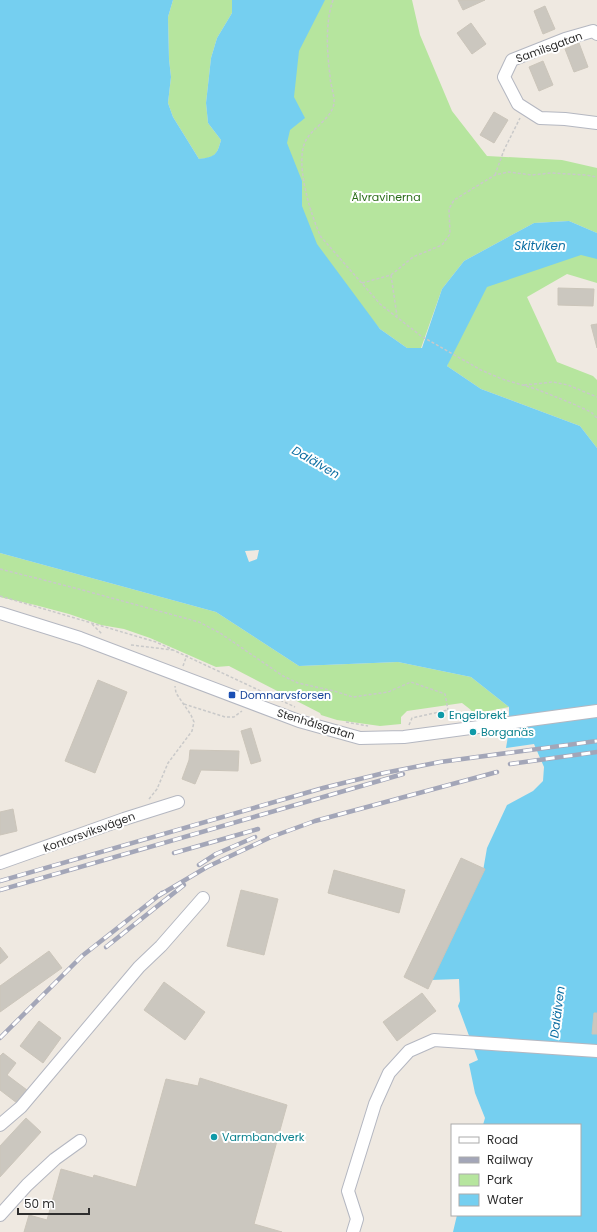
<svg xmlns="http://www.w3.org/2000/svg" width="597" height="1232" viewBox="0 0 597 1232" font-family="Poppins,sans-serif">
  <style>
    .green { fill: #b6e59e }
    .water { fill: #75cff0; fill-rule: evenodd }
    .building { fill: #cbc7bf; stroke: #cbc5ba }
    .lines { fill: none; stroke-linecap: round; stroke-linejoin: round }
    .minor-casing { stroke: #b4b7c1; stroke-width: 14 }
    .path { stroke: #c9c9c9; stroke-width: 1.5; stroke-dasharray: 3 2; stroke-linecap: butt }
    .minor { stroke: #fff; stroke-width: 12 }
    .rail-casing { stroke: #a3a6b8; stroke-width: 4.5 }
    .rail { stroke: #fff; stroke-width: 3; stroke-dasharray: 9; stroke-linecap: butt }
    .transit-dot { fill: #1a4fb4; stroke: #fff; stroke-width: 1.5 }
    .culture-dot { fill: #0f9aa8; stroke: #fff; stroke-width: 1.5 }
    .labels { text-anchor: middle; dominant-baseline: central; stroke-width: 4; stroke-linejoin: round; paint-order: stroke }
    .street-label { font-size: 11px; fill: #2e2e2e; stroke: #fff }
    .park-label { font-size: 11px; fill: #2c6e1b; stroke: #fff }
    .transit-label { font-size: 11px; fill: #164399; stroke: #fff; text-anchor: start }
    .culture-label { font-size: 11px; fill: #0d838f; stroke: #fff; text-anchor: start }
    .water-label { font-size: 12px; font-style: italic; fill: #0d6fa3; stroke: #fff }
  </style>
  <rect width="100%" height="100%" fill="#efe9e1"/>
  <g class="green">
    <path d="M173 0H232V13L217 38 211 58 206 103 208 123 221 140C217 155 215 158 199 159L173 117 168 103 171 77 169 59 168 17Z"/>
    <polygon points="322,0 412,0 420,35 452,111 487,156 562,160 597,168 597,233 569,221 534,223 464,261 442,289 421,348 407,348 380,329 309,244 281,146 293,93 299,37"/>
    <polygon points="545,251 597,255 597,283 567,274 527,297 557,362 593,376 597,380 597,448 580,426 481,389 447,366 469,296"/>
    <polygon points="0,553 216,612 299,666 398,662 471,677 509,707 473,714 471,710 462,703 407,711 401,717 401,724 380,726 337,720 321,715 320,713 229,666 216,667 150,638 124,629 101,625 69,614 35,605 0,597"/>
  </g>
  <path class="water" d="M0 0H173L168 17 169 59 171 77 168 103 173 117 199 159C215 157 217 155 221 140L208 123 206 103 211 58 217 38 232 13V0H325L299 51 294 97 305 118 290 130 287 143 302 181V206L317 244 380 329 407 348H422L442 289 464 261 534 223 569 221 597 233V259L581 255 487 287 447 366 481 389 580 426 597 448V1232H453L457 1215H580V1125H483L485 1118 475 1093 469 1064 478 1060 458 1006 460 1001 459 979 431 980 483 871 487 848 507 805 533 791 543 781 544 767 534 744 506 748 509 730V707L471 677 398 662 299 666 216 612 0 553ZM259 550 257 559 249 562 245 551Z"/>
  <g class="building">
    <polygon points="458,0 485,0 463,10"/>
    <polygon points="545,6 555,29 543,34 534,11"/>
    <polygon points="471,23 486,44 472,54 457,33"/>
    <polygon points="579,43 588,67 574,72 565,49"/>
    <polygon points="543,61 553,85 539,91 529,67"/>
    <polygon points="494,112 508,120 494,143 480,135"/>
    <polygon points="558,288 594,289 593,306 558,305"/>
    <polygon points="597,324 597,348 591,325"/>
    <polygon points="98,680 127,692 95,773 65,761"/>
    <polygon points="251,728 261,761 251,764 241,731"/>
    <polygon points="190,750 239,751 238,771 201,770 195,784 182,779 189,760"/>
    <polygon points="13,809 17,831 0,835 0,812"/>
    <polygon points="461,858 485,869 428,989 404,977"/>
    <polygon points="334,870 405,890 399,913 328,893"/>
    <polygon points="241,890 278,899 264,955 227,946"/>
    <polygon points="0,947 8,957 0,964"/>
    <polygon points="49,951 62,968 0,1012 0,986"/>
    <polygon points="164,982 205,1012 185,1040 144,1010"/>
    <polygon points="422,993 436,1011 397,1041 383,1022"/>
    <polygon points="594,1013 597,1013 597,1034 592,1034"/>
    <polygon points="39,1021 61,1038 43,1063 20,1046"/>
    <polygon points="3,1053 16,1063 7,1075 27,1090 17,1103 0,1090 0,1056"/>
    <polygon points="200,1078 287,1105 254,1224 282,1232 24,1232 29,1215 47,1220 61,1169 93,1178 94,1175 136,1187 166,1079 198,1086"/>
    <polygon points="26,1118 41,1132 0,1177 0,1146"/>
  </g>
  <g class="lines">
    <g class="minor-casing">
      <g id="minor">
        <polyline points="597,34 593,31 565,39 512,60 504,77 518,104 540,118 565,119 597,123"/>
        <polyline points="0,613 80,638 299,721 360,738 404,737 597,711"/>
        <polyline points="0,863 124,819 178,802"/>
        <polyline points="0,1125 21,1107 139,967 161,946 203,898"/>
        <polyline points="0,1215 27,1185 55,1159 80,1141"/>
        <polyline points="353,1232 357,1219 348,1191 375,1104 389,1073 409,1051 434,1040 597,1051"/>
      </g>
    </g>
    <g class="path">
      <path d="M333 0C325 23 327 52 330 76 330 84 335 96 334 103 333 116 315 127 308 137 292 157 311 216 321 237L380 304 421 336 481 370 502 379 536 389 571 403 591 412 597 418"/>
      <polyline points="495,175 504,150 520,118"/>
      <polyline points="391,275 397,316"/>
      <polyline points="362,283 391,275 413,257 442,245 450,234 449,209 454,200 495,175 508,172 532,175 551,173 586,175 597,177"/>
      <polyline points="524,385 553,382 568,385 597,397"/>
      <polyline points="0,569 75,588 199,622 220,633 283,676 298,683 334,691 353,697 388,692 411,682 445,694 448,710"/>
      <polyline points="0,596 156,642 295,707"/>
      <polyline points="92,624 102,634"/>
      <polyline points="131,645 173,650"/>
      <polyline points="183,666 187,655"/>
      <polyline points="184,704 225,717 234,717 242,711"/>
      <polyline points="346,722 368,726"/>
      <polyline points="409,725 412,718 448,710 454,711 457,718"/>
      <polyline points="149,799 157,789 168,763 192,731 194,722 191,715 176,693 175,686"/>
    </g>
    <use href="#minor" class="minor"/>
    <g class="rail-casing">
      <g id="rail">
        <polyline points="510,764 597,752"/>
        <polyline points="174,853 258,829"/>
        <polyline points="199,865 216,854 255,837"/>
        <polyline points="0,881 323,788 384,773 440,762 597,741"/>
        <polyline points="0,890 403,774"/>
        <polyline points="158,896 207,867 271,837 315,821 497,772"/>
        <polyline points="106,947 184,885"/>
        <polyline points="0,1038 82,956 162,893"/>
      </g>
    </g>
    <use href="#rail" class="rail"/>
  </g>
  <rect class="transit-dot" x="228" y="691" width="8" height="8" rx="2"/>
  <g class="culture-dot">
    <circle cx="441" cy="715" r="4"/>
    <circle cx="473" cy="732" r="4"/>
    <circle cx="214" cy="1137" r="4"/>
  </g>
  <g class="labels">
    <g class="street-label">
      <text transform="translate(549 47) rotate(-20)">Samilsgatan</text>
      <text transform="translate(316 724) rotate(17)">Stenhålsgatan</text>
      <text transform="translate(89 832) rotate(-20)">Kontorsviksvägen</text>
    </g>
    <g class="park-label">
      <text x="386" y="197">Älvravinerna</text>
    </g>
    <g class="transit-label">
      <text x="240" y="695">Domnarvsforsen</text>
    </g>
    <g class="culture-label">
      <text x="449" y="715">Engelbrekt</text>
      <text x="481" y="732">Borganäs</text>
      <text x="222" y="1137">Varmbandverk</text>
    </g>
    <g class="water-label">
      <text x="540" y="245">Skitviken</text>
      <text transform="translate(316 462) rotate(30)">Dalälven</text>
      <text transform="translate(557 1012) rotate(-83)">Dalälven</text>
    </g>
  </g>
  <rect x="451" y="1124" width="130" height="92" fill="#ffffff" stroke="#ababab"/>
  <rect x="459" y="1137" width="20" height="6" fill="#ffffff" stroke="#ababab"/>
  <text x="487" y="1144" font-size="12" fill="#2e2e2e">Road</text>
  <rect x="459" y="1157" width="20" height="6" fill="#a3a6b8" stroke="#ababab"/>
  <text x="487" y="1164" font-size="12" fill="#2e2e2e">Railway</text>
  <rect x="459" y="1174" width="20" height="12" fill="#b6e59e" stroke="#ababab"/>
  <text x="487" y="1184" font-size="12" fill="#2e2e2e">Park</text>
  <rect x="459" y="1194" width="20" height="12" fill="#75cff0" stroke="#ababab"/>
  <text x="487" y="1204" font-size="12" fill="#2e2e2e">Water</text>
  <path d="M18 1208v6h71v-6" fill="none" stroke="#2e2e2e" stroke-width="2"/>
  <text x="24" y="1208" font-size="12" fill="#2e2e2e" stroke="#ffffff" stroke-width="3" paint-order="stroke">50 m</text>
</svg>
